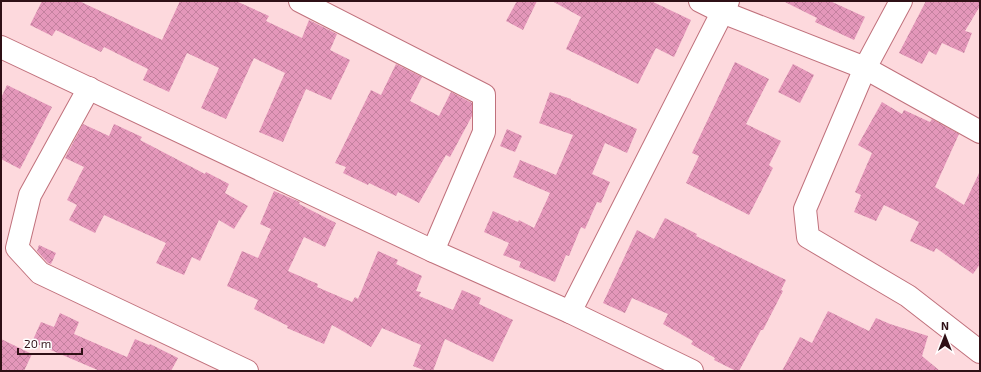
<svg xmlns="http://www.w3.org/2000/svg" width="981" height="372" viewBox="0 0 981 372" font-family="'Exo 2',sans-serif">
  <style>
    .building { fill: url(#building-cross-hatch) }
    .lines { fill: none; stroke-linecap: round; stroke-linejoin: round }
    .street-casing { stroke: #c0717c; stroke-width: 24 }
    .street { stroke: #fff; stroke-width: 22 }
  </style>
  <defs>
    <pattern id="building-cross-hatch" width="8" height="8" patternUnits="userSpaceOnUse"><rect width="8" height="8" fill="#e497ba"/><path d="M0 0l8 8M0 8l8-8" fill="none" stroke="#c4819f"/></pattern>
  </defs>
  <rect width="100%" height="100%" fill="#fdd9dd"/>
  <g class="building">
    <polygon points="42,1 79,1 162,40 180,1 236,1 269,16 266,21 302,38 309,20 337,34 330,50 350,60 331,100 306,89 283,142 259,132 285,73 254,58 226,119 201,108 219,68 187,53 169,92 143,80 148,69 104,47 101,52 56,30 52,36 30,25"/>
    <polygon points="517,1 537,1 523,30 506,21"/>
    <polygon points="552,1 651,1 691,20 674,57 656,48 638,84 566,49 581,17"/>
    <polygon points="783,1 830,1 865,17 854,40 815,22 817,18"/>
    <polygon points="926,1 980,1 980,6 965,31 972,33 964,53 942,43 936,55 929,51 922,64 899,53"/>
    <polygon points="735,62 769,79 746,124 781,141 769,165 773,168 749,215 686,183 699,156 692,153"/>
    <polygon points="396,64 422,77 410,101 439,116 451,92 472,103 472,116 450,157 446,155 419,203 398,192 396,196 369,183 368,185 343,173 346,167 335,163 371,90 381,95"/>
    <polygon points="793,64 814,75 800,103 778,92"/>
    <polygon points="7,85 52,107 20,169 1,159 1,98"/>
    <polygon points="550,92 571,99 571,100 637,129 627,153 605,143 592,174 610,182 601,203 597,202 585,229 581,227 569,256 566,255 555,282 519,267 521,262 503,255 509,243 484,232 493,211 518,222 519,220 534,228 550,193 513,177 520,160 556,175 573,135 539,123"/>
    <polygon points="882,102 902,114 904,110 930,122 932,119 959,134 935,187 964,205 980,171 980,264 973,274 936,248 934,252 910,241 919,222 884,205 876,221 854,212 861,195 855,192 872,153 858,145"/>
    <polygon points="83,124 109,136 114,124 142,137 140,140 205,174 206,172 229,184 225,193 248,206 234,229 219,220 200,261 192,257 184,275 156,263 166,243 104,215 95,233 69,220 77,205 67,200 84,167 65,158"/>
    <polygon points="507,129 522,136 515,152 500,146"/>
    <polygon points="274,191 300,202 299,204 336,223 325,247 304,237 288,271 318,284 317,287 352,302 355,297 358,299 378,251 398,260 396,264 422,276 416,291 421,292 419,296 453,310 462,290 481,298 479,304 513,320 493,362 445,339 433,371 426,371 413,366 421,345 382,328 371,347 332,325 324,344 287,328 288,326 254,309 258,300 227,286 242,251 258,258 271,229 260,224"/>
    <polygon points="665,218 697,234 696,236 786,280 781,290 783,291 763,330 761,330 739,371 736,371 714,360 715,358 691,344 693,341 663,324 668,314 632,298 625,313 603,303 637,230 654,239"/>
    <polygon points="39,245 56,253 51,264 48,263 37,251"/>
    <polygon points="828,311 869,331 876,318 890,324 928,336 922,356 940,371 782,371 800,337 812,343"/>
    <polygon points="60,313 79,322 74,334 127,357 135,339 149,345 150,344 178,358 171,371 100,371 32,342 41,322 54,327"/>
    <polygon points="1,339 32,354 24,371 1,371"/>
  </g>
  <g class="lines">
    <g class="street-casing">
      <g id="street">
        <polyline points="300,1 484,95 484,132 433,251"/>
        <polyline points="700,1 722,12 865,68 980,132"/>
        <polyline points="901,1 865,68 805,209 808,237 908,296 980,352"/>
        <polyline points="1,47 433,251 570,312 692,371"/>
        <polyline points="89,88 30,195 17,248 40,273 247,371"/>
        <polyline points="570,312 728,1"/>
      </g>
    </g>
    <use href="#street" class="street"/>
  </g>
  <rect width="981" height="372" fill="none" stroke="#2f1016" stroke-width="4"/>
  <g transform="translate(945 336)" stroke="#ffffff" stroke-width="3" paint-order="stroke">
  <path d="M0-3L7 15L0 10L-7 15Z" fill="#2f1016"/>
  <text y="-6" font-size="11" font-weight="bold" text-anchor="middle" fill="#2f1016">N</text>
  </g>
  <path d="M18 348v6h64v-6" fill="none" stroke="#2f1016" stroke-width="2"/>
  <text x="24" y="348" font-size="12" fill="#2f1016" stroke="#ffffff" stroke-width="3" paint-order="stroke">20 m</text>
</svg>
